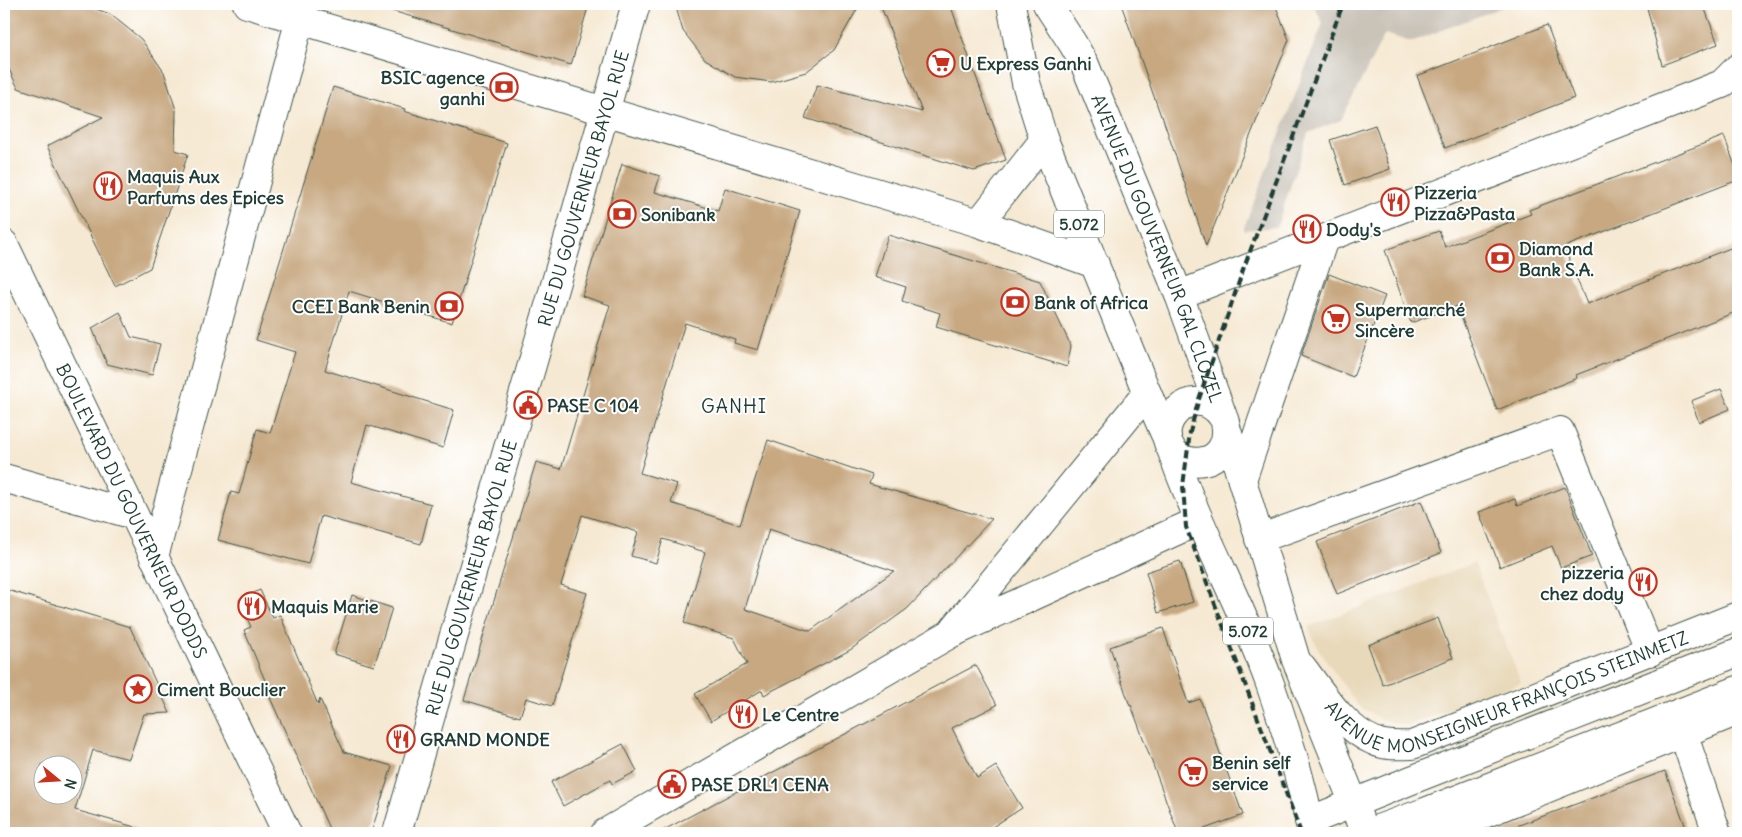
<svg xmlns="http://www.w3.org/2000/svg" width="1742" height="837" viewBox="0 0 1742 837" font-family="Delius,sans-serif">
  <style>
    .built { fill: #e8d9ba }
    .industrial { fill: #c9c3b8 }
    .building { fill: #c7a881; fill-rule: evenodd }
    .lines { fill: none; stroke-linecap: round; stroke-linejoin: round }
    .street-casing { stroke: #3f574c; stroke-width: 30 }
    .secondary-casing { stroke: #3f574c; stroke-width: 30 }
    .primary-casing { stroke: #3f574c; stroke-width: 30 }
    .street { stroke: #fff; stroke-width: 28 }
    .secondary { stroke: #fff; stroke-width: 28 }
    .primary { stroke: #fff; stroke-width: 28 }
    .rail { stroke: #1f3d34; stroke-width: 4; stroke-dasharray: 8 4; stroke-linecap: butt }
    .labels { text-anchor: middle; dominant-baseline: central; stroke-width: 4; stroke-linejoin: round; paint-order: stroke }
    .shield { fill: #fff; stroke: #627771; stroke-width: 1 }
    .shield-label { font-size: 16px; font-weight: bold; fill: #1f3d34 }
    .poi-label { font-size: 18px; font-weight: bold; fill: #1f3d34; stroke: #fff; text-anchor: start }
    .street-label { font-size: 18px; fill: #1f3d34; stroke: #fff }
    .neighbourhood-label { font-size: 19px; letter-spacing: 1px; fill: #1f3d34; stroke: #fff }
  </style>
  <rect width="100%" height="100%" fill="#fff"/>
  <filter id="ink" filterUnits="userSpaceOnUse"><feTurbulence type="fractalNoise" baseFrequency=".02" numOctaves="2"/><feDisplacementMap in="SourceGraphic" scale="10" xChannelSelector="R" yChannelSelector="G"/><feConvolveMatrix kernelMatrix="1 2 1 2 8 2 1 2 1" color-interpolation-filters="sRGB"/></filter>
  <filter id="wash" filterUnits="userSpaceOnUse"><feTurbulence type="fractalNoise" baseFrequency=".0096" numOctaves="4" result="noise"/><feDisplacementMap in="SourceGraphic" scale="20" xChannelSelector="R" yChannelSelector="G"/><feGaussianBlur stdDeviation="1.12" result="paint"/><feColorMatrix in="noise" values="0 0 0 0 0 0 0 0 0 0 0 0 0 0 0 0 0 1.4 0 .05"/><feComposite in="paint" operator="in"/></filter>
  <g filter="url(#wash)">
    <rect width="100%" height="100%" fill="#f6e9d3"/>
    <polygon class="built" points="1474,563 1521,683 1407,726 1383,720 1358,706 1319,650 1308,627"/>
    <polygon class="industrial" points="1313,4 1510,4 1411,42 1385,34 1341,120 1308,133 1277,227 1243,230 1323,23"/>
    <g id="blocks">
      <g class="building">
        <polygon points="4,4 82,4 110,14 141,39 164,72 176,110 175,150 188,154 150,268 115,286 47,146 103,117 18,88 4,59"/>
        <polygon points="387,4 589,4 571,65 386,9"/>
        <polygon points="675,4 860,4 834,50 806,72 771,82 735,77 705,59 683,31"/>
        <polygon points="880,4 950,4 1006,160 974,171 805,118 817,85 922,112"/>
        <polygon points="1121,4 1275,4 1289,40 1206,246 1162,116 1161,116"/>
        <polygon points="1646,4 1703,4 1718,44 1662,65"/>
        <polygon points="1547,25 1574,98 1445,148 1417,76"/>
        <polygon points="333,87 405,109 404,111 507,143 452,323 349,291 325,370 454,410 443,448 367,425 351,482 431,504 421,544 321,516 308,564 218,540 231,492 239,494 257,429 270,433 295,352 256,340"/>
        <polygon points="1375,125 1390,169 1345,185 1330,140"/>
        <polygon points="1724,136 1738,174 1738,180 1564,247 1587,304 1738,245 1738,311 1576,375 1577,378 1497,410 1457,306 1411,323 1385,250 1439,231 1445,247 1531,214 1529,210"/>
        <path d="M622 164 660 176 655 192 718 211 725 188 800 211 758 350 734 343 735 339 685 323 640 473 677 484 671 503 740 525 768 440 872 475 869 484 992 519 907 609 850 650 764 695 762 690 711 721 695 694 747 664 734 638 684 623 705 552 663 539 656 563 631 556 638 532 582 515 561 585 587 593 552 706 526 698 520 717 464 700 536 462 561 469 610 305 582 296ZM769 529 894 571 810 631 745 609Z"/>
        <polygon points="888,235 1040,281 1071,346 1067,367 936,327 940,313 902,301 906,287 875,277"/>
        <polygon points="1329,274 1385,296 1353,377 1301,356"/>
        <polygon points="120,312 131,337 160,344 152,375 107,364 92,328"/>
        <polygon points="1721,389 1730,409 1699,422 1691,401"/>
        <polygon points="1565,487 1592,556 1561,568 1552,546 1500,567 1479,512 1515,499 1517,506"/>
        <polygon points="1421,501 1441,553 1337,594 1317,542"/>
        <polygon points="1180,561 1193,602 1158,613 1146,572"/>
        <path d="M4 589 130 627 170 713 144 714 129 759 93 750 75 810 135 827 134 833H4ZM42 764H72V794H42Z"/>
        <polygon points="260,590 273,618 280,615 318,705 320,699 344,752 392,766 371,833 331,833 267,691 269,690 244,630 251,627 239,600"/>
        <polygon points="352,595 392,608 374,666 334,654"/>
        <polygon points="1438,618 1453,658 1383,685 1368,645"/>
        <polygon points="1163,628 1188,703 1200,699 1243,815 1193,833 1178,833 1131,705 1130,706 1110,647"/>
        <polygon points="976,665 997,705 952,728 977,778 996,766 1022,808 983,833 658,833"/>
        <polygon points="623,744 637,771 612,784 610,780 563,806 551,782"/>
        <polygon points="1665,771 1688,833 1503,833 1503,831"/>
      </g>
    </g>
  </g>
  <g filter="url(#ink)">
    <use href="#blocks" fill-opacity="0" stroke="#3f574c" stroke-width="1"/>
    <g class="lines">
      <g class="street-casing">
        <g id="street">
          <polyline points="247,4 979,223 1095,264"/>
          <polyline points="979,223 1044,140"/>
          <path id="s1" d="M4 244 287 833"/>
          <polyline points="4,478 134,515"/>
          <polyline points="1259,539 1560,431 1650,652"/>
          <polyline points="154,557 304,4"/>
          <polyline points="954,629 1147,393"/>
          <polyline points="1683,733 1717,833"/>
          <path id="s2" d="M397 833 636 4"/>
          <polyline points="605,833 950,634 1198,521"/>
        </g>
      </g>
      <g class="secondary-casing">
        <g id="secondary">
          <polyline points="1179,295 1722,84 1738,68"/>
          <polyline points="1242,480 1324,239"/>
          <path id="s3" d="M1302 667C1322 693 1343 728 1374 741 1386 747 1400 745 1412 745L1738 616"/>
          <polyline points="1437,833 1738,711"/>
        </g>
      </g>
      <g class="primary-casing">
        <g id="primary">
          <polyline points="1011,4 1026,83 1044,140 1147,393 1164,432 1167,438"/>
          <path id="s4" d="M1047 4 1073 44 1085 65 1179 295 1225 422C1229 439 1222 457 1204 461 1195 463 1185 461 1178 456 1144 428 1194 377 1222 416"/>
          <polyline points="1226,427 1296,660 1354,804 1364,833"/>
          <path d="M1170 446C1198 528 1241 603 1270 684 1287 732 1302 783 1312 833"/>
          <polyline points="1309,821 1414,779 1738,652"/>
          <polyline points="1367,833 1425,812 1738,690"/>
        </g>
      </g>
      <use href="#street" class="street"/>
      <use href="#secondary" class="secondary"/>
      <use href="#primary" class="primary"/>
      <polyline class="rail" points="1301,833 1186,527 1183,486 1190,432 1198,402 1243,270 1343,4"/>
    </g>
  </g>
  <defs>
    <g id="supermarket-ring" transform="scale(1.4375)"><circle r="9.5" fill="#fff" stroke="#c8321e" stroke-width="1.5"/><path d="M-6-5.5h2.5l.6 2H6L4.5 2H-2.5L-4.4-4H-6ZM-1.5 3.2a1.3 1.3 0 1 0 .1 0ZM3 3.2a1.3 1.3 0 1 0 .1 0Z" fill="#c8321e"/></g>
    <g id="bank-ring" transform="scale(1.4375)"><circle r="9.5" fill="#fff" stroke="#c8321e" stroke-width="1.5"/><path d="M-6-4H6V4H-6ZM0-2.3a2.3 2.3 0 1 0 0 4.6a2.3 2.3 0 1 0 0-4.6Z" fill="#c8321e"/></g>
    <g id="restaurant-ring" transform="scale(1.4375)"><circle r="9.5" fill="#fff" stroke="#c8321e" stroke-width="1.5"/><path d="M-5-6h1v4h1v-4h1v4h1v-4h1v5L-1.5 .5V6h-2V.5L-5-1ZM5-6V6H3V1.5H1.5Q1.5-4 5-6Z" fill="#c8321e"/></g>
    <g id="civic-ring" transform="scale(1.4375)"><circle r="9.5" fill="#fff" stroke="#c8321e" stroke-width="1.5"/><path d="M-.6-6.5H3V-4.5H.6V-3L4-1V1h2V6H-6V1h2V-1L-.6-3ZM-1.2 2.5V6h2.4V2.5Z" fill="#c8321e"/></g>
    <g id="sight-ring" transform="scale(1.4375)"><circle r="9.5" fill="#fff" stroke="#c8321e" stroke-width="1.5"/><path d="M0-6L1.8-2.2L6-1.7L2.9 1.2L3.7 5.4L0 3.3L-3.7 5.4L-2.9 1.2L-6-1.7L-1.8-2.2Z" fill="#c8321e"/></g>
  </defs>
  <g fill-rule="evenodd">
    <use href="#supermarket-ring" x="941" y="63"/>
    <use href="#bank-ring" x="504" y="87"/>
    <use href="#restaurant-ring" x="108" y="186"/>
    <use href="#restaurant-ring" x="1395" y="202"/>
    <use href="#bank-ring" x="622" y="214"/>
    <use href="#restaurant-ring" x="1307" y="229"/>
    <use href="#bank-ring" x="1500" y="258"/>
    <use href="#bank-ring" x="1015" y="302"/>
    <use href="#bank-ring" x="449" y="306"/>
    <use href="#supermarket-ring" x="1336" y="319"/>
    <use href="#civic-ring" x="528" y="405"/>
    <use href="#restaurant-ring" x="1643" y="582"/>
    <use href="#restaurant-ring" x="252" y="606"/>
    <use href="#sight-ring" x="138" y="689"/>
    <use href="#restaurant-ring" x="743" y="714"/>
    <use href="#restaurant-ring" x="401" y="739"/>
    <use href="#supermarket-ring" x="1193" y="772"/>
    <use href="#civic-ring" x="672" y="784"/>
  </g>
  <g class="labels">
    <g class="shield">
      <rect x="1054" y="210.5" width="50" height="27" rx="4"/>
      <rect x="1223" y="617.5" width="50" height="27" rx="4"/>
    </g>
    <g class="shield-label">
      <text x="1079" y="224">5.072</text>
      <text x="1248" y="631">5.072</text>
    </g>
    <g class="poi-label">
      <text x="960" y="63">U Express Ganhi</text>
      <text x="485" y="77" text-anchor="end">BSIC agence<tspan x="485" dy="21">ganhi</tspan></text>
      <text x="127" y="176">Maquis Aux<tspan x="127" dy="21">Parfums des Epices</tspan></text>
      <text x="1414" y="192">Pizzeria<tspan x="1414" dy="21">Pizza&amp;Pasta</tspan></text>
      <text x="641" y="214">Sonibank</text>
      <text x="1326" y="229">Dody's</text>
      <text x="1519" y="248">Diamond<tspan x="1519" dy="21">Bank S.A.</tspan></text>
      <text x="1034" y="302">Bank of Africa</text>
      <text x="430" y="306" text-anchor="end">CCEI Bank Benin</text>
      <text x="1355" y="309">Supermarché<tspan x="1355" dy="21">Sincère</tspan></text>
      <text x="547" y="405">PASE C 104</text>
      <text x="1624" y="572" text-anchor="end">pizzeria<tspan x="1624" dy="21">chez dody</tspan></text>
      <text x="271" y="606">Maquis Marie</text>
      <text x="157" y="689">Ciment Bouclier</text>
      <text x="762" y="714">Le Centre</text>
      <text x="420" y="739">GRAND MONDE</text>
      <text x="1212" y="762">Benin self<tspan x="1212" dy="21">service</tspan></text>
      <text x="691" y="784">PASE DRL1 CENA</text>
    </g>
    <g class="street-label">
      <text stroke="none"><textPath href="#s2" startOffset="671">RUE DU GOUVERNEUR BAYOL RUE</textPath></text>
      <text stroke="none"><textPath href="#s4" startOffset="269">AVENUE DU GOUVERNEUR GAL CLOZEL</textPath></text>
      <text stroke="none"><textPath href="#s1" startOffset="296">BOULEVARD DU GOUVERNEUR DODDS</textPath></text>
      <text stroke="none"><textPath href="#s2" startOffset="266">RUE DU GOUVERNEUR BAYOL RUE</textPath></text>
      <text stroke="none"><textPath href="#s3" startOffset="242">AVENUE MONSEIGNEUR FRANÇOIS STEINMETZ</textPath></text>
    </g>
    <g class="neighbourhood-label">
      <text x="734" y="406">GANHI</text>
    </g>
  </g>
  <rect width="1742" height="837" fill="none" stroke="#fff" stroke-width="20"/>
  <g transform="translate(58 780) rotate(108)"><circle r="24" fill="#ffffff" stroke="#a5b1ae"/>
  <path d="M0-4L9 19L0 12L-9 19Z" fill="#c8321e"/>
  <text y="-8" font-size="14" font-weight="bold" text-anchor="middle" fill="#1f3d34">N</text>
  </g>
</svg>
